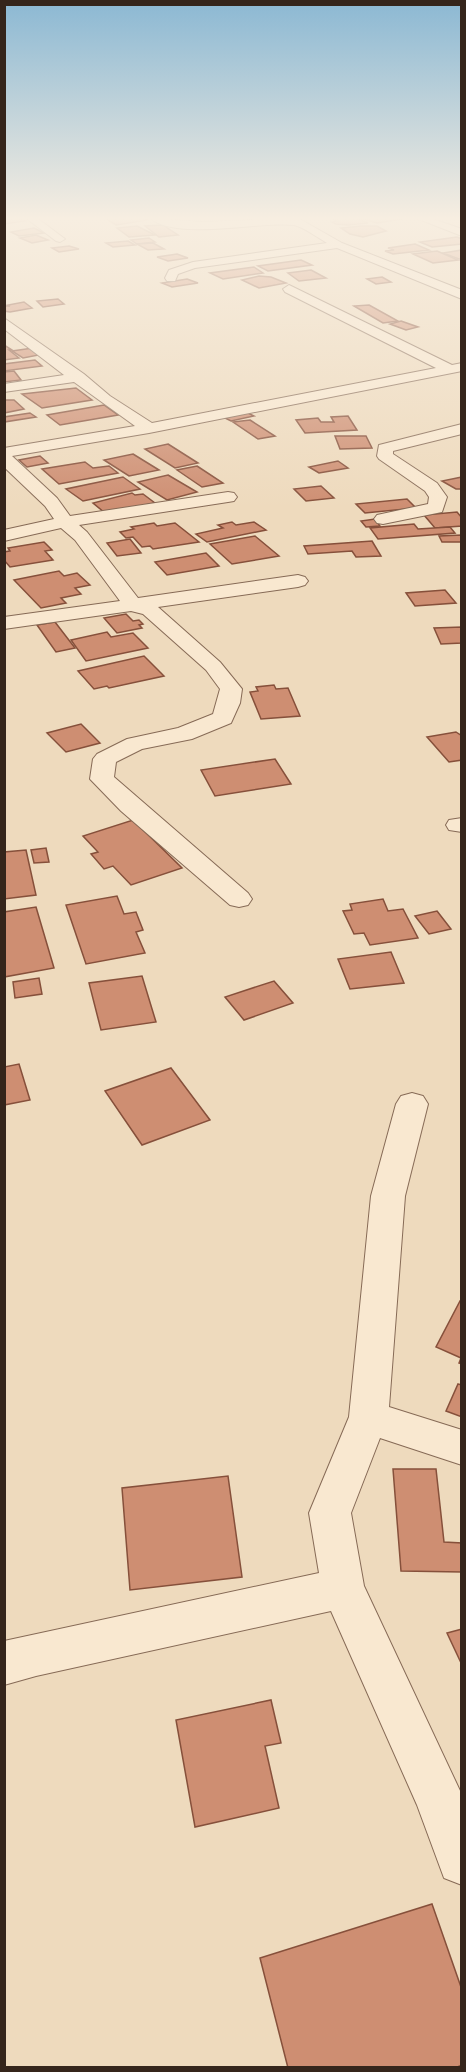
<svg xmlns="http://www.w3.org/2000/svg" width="466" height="2072" viewBox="0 0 466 2072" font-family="'Noto Serif',serif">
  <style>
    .building { fill: #ce8e72; stroke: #86503b; stroke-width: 1.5 }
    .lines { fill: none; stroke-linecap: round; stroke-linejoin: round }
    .minor-casing { stroke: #866a56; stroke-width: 2 }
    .minor { fill: #f9e8d0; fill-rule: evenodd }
  </style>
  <rect width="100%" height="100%" fill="#eedabd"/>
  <g class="building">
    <polygon points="4,218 18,218 25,221 4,224"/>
    <polygon points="105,218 143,218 147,220 116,225"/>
    <polygon points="330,218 355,218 368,223 348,225 336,224 332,222 337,221"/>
    <polygon points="360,218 408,218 377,223"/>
    <polygon points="163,225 178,235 159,237 145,226"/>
    <polygon points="137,226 155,235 129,237 117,228"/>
    <polygon points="361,226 377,226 386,231 363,237 350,234 341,228"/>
    <polygon points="34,228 44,233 19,236 11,232"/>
    <polygon points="36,235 48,240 32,243 20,238"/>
    <polygon points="457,237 462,239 462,244 432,247 420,242"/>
    <polygon points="149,238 155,242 137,244 131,240"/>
    <polygon points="128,241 135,245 113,247 106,243"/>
    <polygon points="153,243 164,249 148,250 137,244"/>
    <polygon points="415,244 429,250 393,254 385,251 394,250 388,248"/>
    <polygon points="69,246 79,249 59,252 52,248"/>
    <polygon points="462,250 462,259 459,259 443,253"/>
    <polygon points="437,251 458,260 433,263 413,254"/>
    <polygon points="177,254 188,258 168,261 157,257"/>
    <polygon points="301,260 312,265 268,271 258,266"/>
    <polygon points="254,267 263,273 223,279 210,273"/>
    <polygon points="311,270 326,278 299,281 288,273"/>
    <polygon points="259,276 271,277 286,283 259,288 242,280"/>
    <polygon points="382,277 391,282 376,284 367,279"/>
    <polygon points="187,279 198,283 172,287 162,283"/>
    <polygon points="58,299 64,304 43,307 37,301"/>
    <polygon points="24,302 32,308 10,312 4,311 4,306 10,306 8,305"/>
    <polygon points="369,305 398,321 383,323 354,306"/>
    <polygon points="401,321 418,327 406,330 390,324"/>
    <polygon points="4,345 12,350 9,350 19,358 4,360"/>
    <polygon points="33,348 44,354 23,358 12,351"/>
    <polygon points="35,360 42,366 4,371 4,364"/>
    <polygon points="14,371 21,380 4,382 4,372"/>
    <polygon points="76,388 92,400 42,408 22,394"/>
    <polygon points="4,400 14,400 24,409 4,413"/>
    <polygon points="104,405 118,415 60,425 47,415"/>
    <polygon points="246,412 254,416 231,421 223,417"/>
    <polygon points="30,413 36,417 4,422 4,417"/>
    <polygon points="348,416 357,430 305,433 296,420 318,418 321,422 334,422 331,417"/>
    <polygon points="250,420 275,436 258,439 233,422"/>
    <polygon points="335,436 366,436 372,448 340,449"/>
    <polygon points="168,444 198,463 175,468 145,449"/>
    <polygon points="133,454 159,470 129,476 104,460"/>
    <polygon points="40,456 48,463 27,467 19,460"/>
    <polygon points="338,461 348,468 319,473 309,467"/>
    <polygon points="85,462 93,468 109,466 118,473 59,484 42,469"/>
    <polygon points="197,466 223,483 202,487 177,470"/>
    <polygon points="168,475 197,492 167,500 138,482"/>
    <polygon points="123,477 140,489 83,501 66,489"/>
    <polygon points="462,477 462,489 456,489 442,481"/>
    <polygon points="321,486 334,498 306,501 294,489"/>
    <polygon points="132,493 135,495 143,494 155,503 105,513 93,503"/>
    <polygon points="407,499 416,508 365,513 356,504"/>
    <polygon points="457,512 462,518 462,526 435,528 424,515"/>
    <polygon points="375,519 380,526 366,527 361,521"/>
    <polygon points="232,522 236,525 254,522 266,530 207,542 196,534 223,528 218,525"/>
    <polygon points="154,523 157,526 175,523 199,542 153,549 150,546 142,547 133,537 126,538 120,532 134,529 131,527"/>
    <polygon points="414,524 418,529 450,527 455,533 378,539 370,528"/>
    <polygon points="462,535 462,542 442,542 439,536"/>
    <polygon points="255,536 279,556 232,564 210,544"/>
    <polygon points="130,539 141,553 117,556 107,543"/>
    <polygon points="372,541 381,556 356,557 352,551 308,554 304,546"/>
    <polygon points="44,542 52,550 45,551 53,560 10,567 4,560 4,552 10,551 8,548"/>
    <polygon points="206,553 219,566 167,575 155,562"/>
    <polygon points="59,571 64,576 77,573 90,585 75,588 81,594 61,598 66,603 41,608 14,580"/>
    <polygon points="445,590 456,603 415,606 406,593"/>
    <polygon points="126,614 133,621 139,620 143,624 139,625 142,628 117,633 104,618"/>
    <polygon points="55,622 75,648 56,652 37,625"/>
    <polygon points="462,627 462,643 441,644 434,628"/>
    <polygon points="107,632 111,637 133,633 148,648 86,661 71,640"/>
    <polygon points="144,656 164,676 109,688 107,686 94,689 78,671"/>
    <polygon points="274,685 276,689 288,688 300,716 261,719 250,692 258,691 256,687"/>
    <polygon points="81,724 100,743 66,752 47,733"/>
    <polygon points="456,732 462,736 462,760 449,762 427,737"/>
    <polygon points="275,759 291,784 215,796 201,770"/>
    <polygon points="133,820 182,868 131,885 113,866 104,869 91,854 98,852 83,836"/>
    <polygon points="46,848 49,862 34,863 31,850"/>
    <polygon points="26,850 36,895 4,899 4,852"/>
    <polygon points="117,896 124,914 136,912 143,930 136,932 145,953 86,964 66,905"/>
    <polygon points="383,899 388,911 403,909 418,938 370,945 364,933 354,934 343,911 352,910 350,904"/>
    <polygon points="36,907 54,968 4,977 4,912"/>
    <polygon points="437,911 451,929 429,934 415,916"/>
    <polygon points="391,952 404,983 350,989 338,959"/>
    <polygon points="142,976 156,1022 101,1030 89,983"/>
    <polygon points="39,978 42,994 15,998 13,982"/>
    <polygon points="274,981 293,1003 244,1020 225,997"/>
    <polygon points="19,1064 30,1100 4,1105 4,1067"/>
    <polygon points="171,1068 210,1120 142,1145 105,1091"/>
    <polygon points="460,1301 462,1302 462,1364 459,1363 461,1358 436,1347"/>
    <polygon points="458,1384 462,1385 462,1417 446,1411"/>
    <polygon points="393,1469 436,1469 444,1542 462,1543 462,1572 401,1571"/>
    <polygon points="228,1476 242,1577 130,1590 122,1488"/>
    <polygon points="462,1629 462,1665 447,1633"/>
    <polygon points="271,1700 281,1743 265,1746 279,1808 195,1827 176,1720"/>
    <polygon points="432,1904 462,1990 462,2065 455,2068 288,2068 260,1958"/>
  </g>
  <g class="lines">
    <g class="minor-casing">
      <g id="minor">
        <polygon points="26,218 37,218 65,239 60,242 56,241"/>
        <path d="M150 218 202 222 298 218 342 243 462 290V299L337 248 195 268 178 274 175 281H167L165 278 169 270 193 262 327 243C318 238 304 227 294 225 259 221 177 241 150 218Z"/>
        <polygon points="416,218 430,218 462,229 462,236"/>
        <polygon points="289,285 452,365 462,363 462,371 149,433 12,456 57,498 70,516 228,492 234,493 237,497 234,501 228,502 79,525 87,532 138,598 298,575 305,577 308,581 305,585 298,587 158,607 220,662 242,689 240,703 231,723 192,739 142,749 116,762 114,777 248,893 252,899 248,905 239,907 230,905 121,811 90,779 93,759 97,754 127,739 178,728 213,714 220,689 206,670 143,614 131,611 4,629 4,617 120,601 75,540 61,528 4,541 4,530 54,519 45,506 4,467 4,448 135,426 74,382 4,392 4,384 64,375 4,329 4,318 84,374 110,396 152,423 436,368 285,292 283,289"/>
        <polygon points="462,424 462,434 393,451 393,454 437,483 447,497 442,512 383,524 377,523 374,519 377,515 428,504 429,497 425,491 379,459 377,456 379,445"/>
        <polygon points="462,818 462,832 449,830 446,825 449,820"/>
        <polygon points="412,1093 423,1096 428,1104 405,1196 389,1407 462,1430 462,1465 380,1438 351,1513 364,1586 462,1795 462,1885 444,1878 417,1805 331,1611 36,1676 4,1685 4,1641 319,1573 309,1513 349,1417 371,1196 396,1104 401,1096"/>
      </g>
    </g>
    <use href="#minor" class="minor"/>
  </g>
  <linearGradient id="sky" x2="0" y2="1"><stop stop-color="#8bb8d3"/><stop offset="0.43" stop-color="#f7eee1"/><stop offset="1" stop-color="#f7eee1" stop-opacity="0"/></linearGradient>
  <rect width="466" height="508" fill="url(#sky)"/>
  <rect width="466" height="2072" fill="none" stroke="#35251b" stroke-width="12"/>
</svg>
